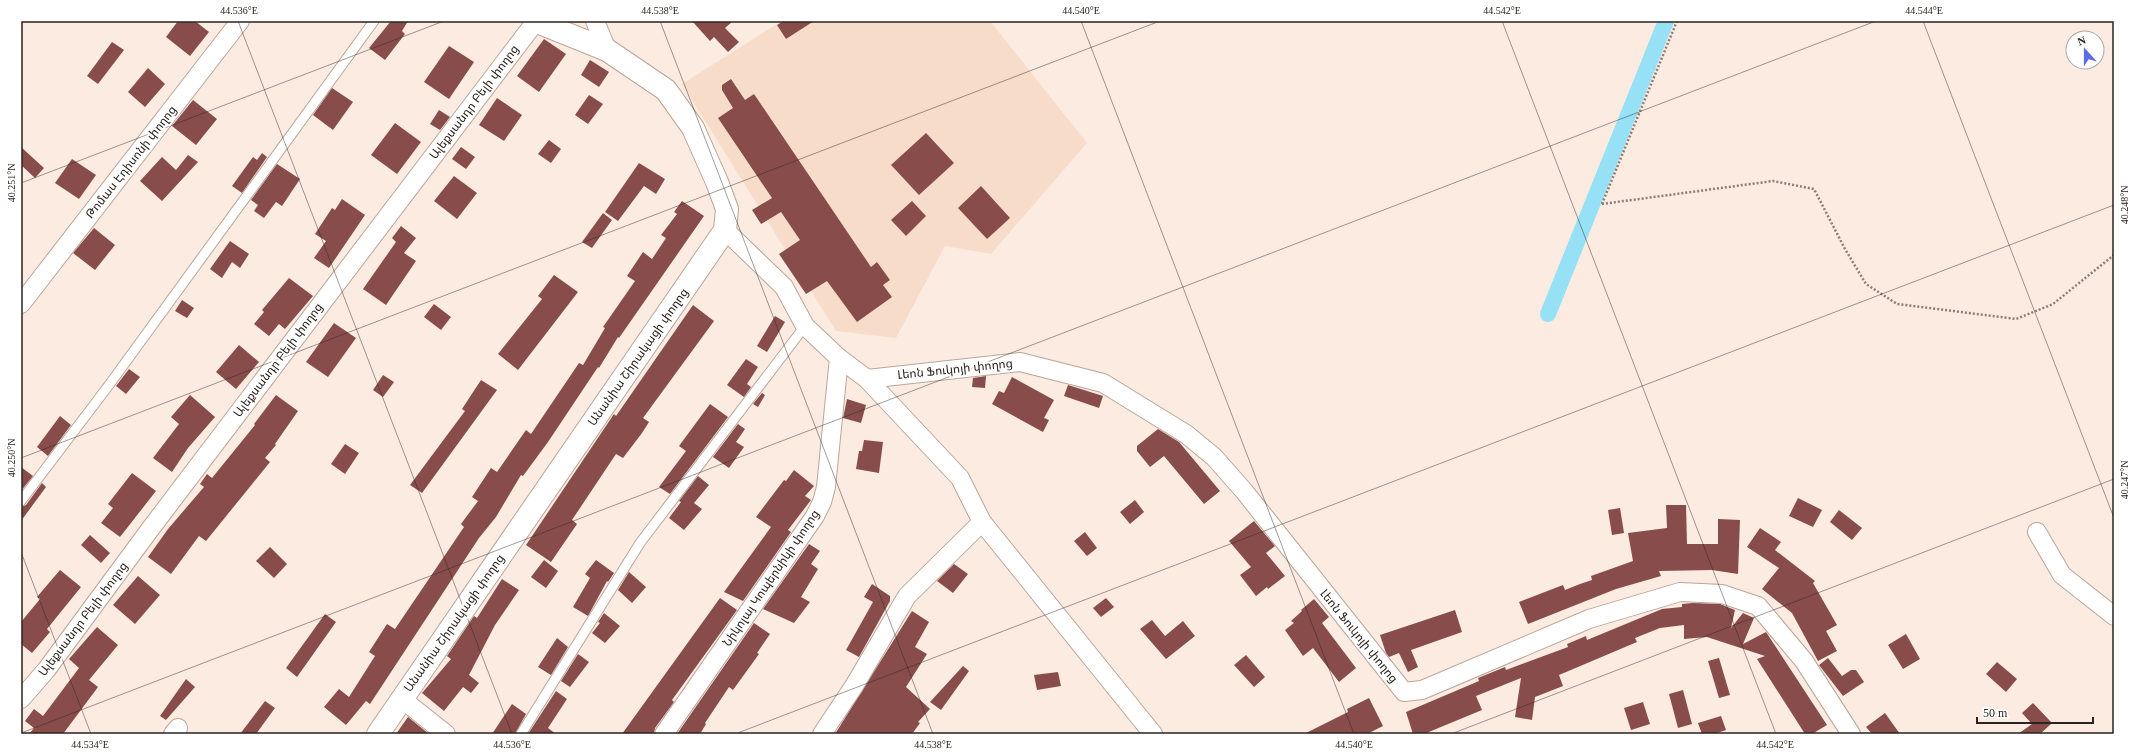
<svg xmlns="http://www.w3.org/2000/svg" width="2135" height="755" viewBox="0 0 2135 755" font-family="'Times New Roman','Noto Sans Armenian',serif">
  <style>
    .built { fill: #f8dcca }
    .lines { fill: none; stroke-linecap: round; stroke-linejoin: round }
    .canal { stroke: #96e1f6; stroke-width: 16 }
    .building { fill: #884d4a }
    .lane-casing { stroke: #baa699; stroke-width: 11 }
    .street-casing { stroke: #baa699; stroke-width: 20 }
    .secondary-casing { stroke: #baa699; stroke-width: 24 }
    .path { stroke: #897d76; stroke-width: 2.5; stroke-dasharray: 2 2; stroke-linecap: butt }
    .lane { stroke: #fff; stroke-width: 9 }
    .street { stroke: #fff; stroke-width: 18 }
    .secondary { stroke: #fff; stroke-width: 22 }
    .ticks { fill: none; stroke: #2a231e; stroke-width: 1; stroke-opacity: 0.45 }
    .labels { text-anchor: middle; dominant-baseline: central; stroke-width: 4; stroke-linejoin: round; paint-order: stroke }
    .street-label { font-size: 12px; fill: #2a231e; stroke: #fff }
    .neatline { fill: none; stroke: #2a231e; stroke-width: 1.5 }
    .ticks-label { font-size: 10px; text-anchor: middle; fill: #2a231e }
  </style>
  <rect width="100%" height="100%" fill="#fcebe1"/>
  <polygon class="built" points="782,21 990,21 1087,143 991,254 945,246 896,338 836,331 682,84"/>
  <g class="lines">
    <polyline class="canal" points="1548,314 1666,21"/>
  </g>
  <g class="building">
    <polygon points="178,21 195,21 209,32 190,56 166,37"/>
    <polygon points="391,21 408,21 402,31 405,34 385,60 369,48"/>
    <polygon points="692,21 733,21 725,28 739,42 728,52 714,37 710,41"/>
    <polygon points="784,21 814,21 786,39 777,25"/>
    <polygon points="544,39 566,54 539,92 517,76"/>
    <polygon points="112,42 124,50 98,84 87,76"/>
    <polygon points="449,46 474,62 449,99 424,82"/>
    <polygon points="590,60 609,72 599,87 581,75"/>
    <polygon points="148,68 165,84 145,107 128,92"/>
    <polygon points="731,79 745,100 754,94 871,267 877,262 890,280 883,285 892,297 857,322 827,281 806,294 779,254 800,240 781,212 761,224 752,210 772,198 718,118 733,108 722,90 722,85"/>
    <polygon points="332,88 353,102 333,130 313,115"/>
    <polygon points="589,95 603,104 588,124 575,115"/>
    <polygon points="497,98 522,115 504,141 479,125"/>
    <polygon points="193,100 217,119 196,145 172,126"/>
    <polygon points="439,110 450,117 440,130 430,124"/>
    <polygon points="395,123 421,142 397,174 371,155"/>
    <polygon points="926,133 954,163 919,195 891,165"/>
    <polygon points="549,140 561,149 551,163 538,154"/>
    <polygon points="21,147 44,168 35,178 21,165"/>
    <polygon points="461,147 475,157 466,169 452,159"/>
    <polygon points="262,153 267,157 242,193 232,186 253,157 257,160"/>
    <polygon points="188,155 198,162 162,201 140,181 162,157 176,170"/>
    <polygon points="72,159 96,175 79,199 55,183"/>
    <polygon points="639,163 665,179 656,194 644,186 618,221 605,212"/>
    <polygon points="277,164 300,179 282,206 276,202 264,218 254,211 258,205 251,200"/>
    <polygon points="454,176 477,193 457,219 434,201"/>
    <polygon points="981,186 1010,218 987,239 958,208"/>
    <polygon points="342,199 365,215 329,268 314,258 326,241 315,234 332,208 335,210"/>
    <polygon points="682,201 704,216 619,338 618,337 599,368 598,367 548,442 523,476 521,475 496,517 479,538 370,704 366,701 346,725 324,707 339,689 349,697 375,656 369,652 387,624 395,629 464,527 461,524 478,501 472,497 491,468 497,472 526,430 531,434 579,363 583,365 605,328 603,327 635,281 627,276 643,252 652,259 666,238 661,235 677,214 674,212"/>
    <polygon points="912,201 926,216 906,236 891,220"/>
    <polygon points="603,213 612,220 592,248 582,242"/>
    <polygon points="401,226 416,238 404,253 416,261 386,305 363,289 396,242 392,238"/>
    <polygon points="94,228 115,245 95,270 73,253"/>
    <polygon points="230,241 249,254 240,268 232,262 222,278 210,269"/>
    <polygon points="554,275 578,292 518,370 498,354 542,299 538,296"/>
    <polygon points="289,278 313,296 285,329 279,324 269,336 254,324 264,312 262,310"/>
    <polygon points="182,300 194,308 187,318 175,311"/>
    <polygon points="434,304 451,317 441,330 424,317"/>
    <polygon points="693,305 714,321 643,418 649,422 642,433 623,458 616,454 572,520 577,524 551,562 526,545 614,414 616,416"/>
    <polygon points="775,316 785,322 767,352 757,346"/>
    <polygon points="334,323 356,338 328,377 306,362"/>
    <polygon points="239,345 259,362 236,389 216,372"/>
    <polygon points="746,359 758,367 747,384 751,387 744,397 727,385"/>
    <polygon points="129,369 140,377 126,394 116,386"/>
    <polygon points="383,375 394,382 383,397 373,390"/>
    <polygon points="986,376 985,388 972,387 973,378"/>
    <polygon points="1012,377 1054,400 1044,418 1049,420 1043,432 992,404 999,391 1004,393"/>
    <polygon points="481,380 497,390 422,493 410,485 465,411 462,409"/>
    <polygon points="1068,385 1103,396 1099,408 1064,396"/>
    <polygon points="762,393 765,395 758,407 753,404"/>
    <polygon points="190,395 215,417 188,448 172,472 153,458 179,424 171,417"/>
    <polygon points="276,395 298,411 275,444 276,445 265,458 270,462 206,541 199,536 171,574 148,557 168,529 204,487 200,484 207,474 212,478 255,425 254,424"/>
    <polygon points="847,399 866,405 861,423 843,418"/>
    <polygon points="710,404 728,417 670,494 659,487 686,451 679,446"/>
    <polygon points="60,416 71,425 48,456 37,447"/>
    <polygon points="738,424 745,429 736,442 744,447 729,468 713,457"/>
    <polygon points="1158,429 1179,442 1220,491 1204,504 1164,456 1150,467 1137,451 1137,446"/>
    <polygon points="864,440 883,442 879,473 856,469 859,451 862,451"/>
    <polygon points="345,444 359,453 345,474 331,464"/>
    <polygon points="21,467 33,476 21,491"/>
    <polygon points="794,470 814,486 805,496 811,500 788,530 791,532 743,601 724,592 771,527 756,517 784,480 786,481"/>
    <polygon points="132,473 156,491 120,537 101,523 113,508 108,504"/>
    <polygon points="698,476 709,485 694,503 702,509 684,530 669,518 681,502 679,501"/>
    <polygon points="42,483 46,487 21,521 21,507 26,505"/>
    <polygon points="1798,498 1822,510 1813,527 1789,516"/>
    <polygon points="1135,500 1144,512 1130,524 1120,512"/>
    <polygon points="1666,505 1686,505 1687,544 1718,544 1718,519 1740,520 1738,574 1712,570 1659,571 1661,576 1616,589 1528,624 1519,602 1563,585 1565,590 1580,584 1592,580 1591,576 1633,561 1628,533 1667,528"/>
    <polygon points="1620,508 1624,533 1612,535 1608,510"/>
    <polygon points="1839,510 1862,528 1852,540 1830,522"/>
    <polygon points="1254,521 1275,546 1266,553 1285,576 1268,589 1267,587 1256,596 1240,575 1251,567 1229,541"/>
    <polygon points="1760,528 1781,542 1775,550 1815,581 1813,583 1837,625 1826,631 1837,651 1818,661 1792,613 1762,589 1779,568 1747,547"/>
    <polygon points="1085,532 1097,548 1087,556 1074,541"/>
    <polygon points="90,535 110,553 101,563 81,545"/>
    <polygon points="809,544 820,551 811,564 818,569 801,597 810,602 794,623 763,609"/>
    <polygon points="270,547 287,564 274,578 256,561"/>
    <polygon points="544,560 558,571 546,588 531,577"/>
    <polygon points="596,560 614,573 608,582 607,581 588,616 573,607 590,578 585,574"/>
    <polygon points="954,564 968,574 953,593 937,581"/>
    <polygon points="60,570 81,587 47,629 50,632 32,653 21,644 21,622 40,599 37,597"/>
    <polygon points="629,572 646,587 632,603 618,590"/>
    <polygon points="138,576 160,595 135,624 113,605"/>
    <polygon points="502,579 519,590 495,625 469,675 479,683 471,693 463,687 444,711 422,693 451,659 447,656 474,616 477,618"/>
    <polygon points="872,584 890,596 890,601 859,657 846,650 873,602 864,597"/>
    <polygon points="720,598 737,610 672,700 674,702 655,728 654,734 622,734"/>
    <polygon points="1106,598 1114,607 1101,617 1093,608"/>
    <polygon points="1314,599 1329,617 1322,623 1356,668 1339,682 1313,648 1303,656 1285,630 1294,623 1291,621 1302,611 1301,610"/>
    <polygon points="1693,603 1720,604 1735,610 1731,628 1743,613 1754,618 1743,644 1766,632 1827,725 1812,734 1805,734 1757,659 1765,656 1707,637 1684,639 1684,625 1660,628 1635,638 1637,642 1559,675 1563,686 1535,697 1532,720 1515,717 1521,678 1476,696 1482,710 1424,734 1413,734 1406,712 1479,681 1478,678 1505,667 1506,670 1568,647 1567,644 1586,636 1587,640 1662,609 1682,607 1682,604"/>
    <polygon points="1455,610 1462,632 1411,650 1418,667 1408,672 1399,653 1389,657 1386,653 1380,635"/>
    <polygon points="912,611 929,622 915,647 927,654 906,687 930,709 918,722 920,723 912,734 835,734"/>
    <polygon points="604,613 620,626 605,643 592,633 600,623 598,622"/>
    <polygon points="325,614 336,622 297,677 286,668"/>
    <polygon points="1152,620 1165,636 1183,621 1195,636 1166,659 1140,629"/>
    <polygon points="754,623 770,634 757,653 759,654 733,690 729,687 705,723 706,724 700,734 677,734"/>
    <polygon points="97,627 118,645 89,680 98,687 63,734 29,734 34,728 25,721 34,709 43,716 79,668 69,659"/>
    <polygon points="1906,634 1920,659 1903,669 1888,645"/>
    <polygon points="557,638 568,647 551,675 538,667"/>
    <polygon points="578,654 589,662 570,687 561,681"/>
    <polygon points="1246,655 1265,677 1254,687 1234,665"/>
    <polygon points="1719,658 1730,695 1719,698 1708,661"/>
    <polygon points="1828,658 1842,676 1851,670 1856,670 1864,682 1843,696 1819,665"/>
    <polygon points="1997,662 2017,679 2006,692 1986,674"/>
    <polygon points="963,666 969,671 941,710 930,702"/>
    <polygon points="1058,672 1061,686 1037,690 1034,675"/>
    <polygon points="186,679 195,687 166,720 160,716"/>
    <polygon points="1683,690 1692,724 1678,728 1669,694"/>
    <polygon points="556,691 567,699 548,728 556,734 528,734"/>
    <polygon points="1369,698 1383,726 1367,734 1304,734 1348,712 1347,709"/>
    <polygon points="265,701 275,708 256,734 240,734"/>
    <polygon points="1643,702 1650,724 1631,730 1624,708"/>
    <polygon points="2033,703 2052,723 2040,734 2018,734 2032,724 2022,713"/>
    <polygon points="512,704 526,714 515,734 492,734"/>
    <polygon points="1885,713 1900,734 1872,734 1866,727"/>
    <polygon points="1721,716 1726,730 1714,734 1702,734 1698,723"/>
    <polygon points="408,717 429,734 396,734"/>
  </g>
  <g class="lines">
    <g class="lane-casing">
      <g id="lane">
        <polyline points="21,501 109,385 374,21"/>
        <polyline points="521,734 640,543 805,326"/>
      </g>
    </g>
    <g class="street-casing">
      <g id="street">
        <polyline points="595,21 607,50"/>
        <polyline points="725,230 784,287 805,326 839,358 867,379 960,478 982,522 1153,734"/>
        <polyline points="21,304 240,21"/>
        <polyline points="867,379 1020,362 1103,383 1186,434 1214,457 1244,491 1404,692 1422,690 1589,619 1680,592 1722,594 1758,606 1804,661 1851,734"/>
        <polyline points="2037,532 2062,575 2114,616"/>
        <polyline points="21,699 47,669 151,528 536,21"/>
        <polyline points="402,699 446,734"/>
        <polyline points="173,734 178,728"/>
        <polyline points="664,734 815,516 822,502 826,487 839,358"/>
        <polyline points="822,734 854,686 907,596 982,522"/>
      </g>
    </g>
    <g class="secondary-casing">
      <polyline id="secondary" points="378,734 725,230 727,209 717,182 693,128 666,90 607,50 535,21"/>
    </g>
    <g class="path">
      <polyline points="1602,204 1773,181 1814,189 1845,249 1866,284 1897,304 2016,319 2053,304 2114,255"/>
      <polyline points="1602,204 1677,21"/>
    </g>
    <use href="#lane" class="lane"/>
    <use href="#street" class="street"/>
    <use href="#secondary" class="secondary"/>
  </g>
  <path class="ticks" d="M238 21 512 734M660 21 933 734M1081 21 1354 734M1502 21 1776 734M1923 21 2114 518M21 183 444 21M21 458 1160 21M21 552 91 734M21 733 1876 21M735 734 2114 205M1451 734 2114 479"/>
  <g class="labels">
    <g class="street-label">
      <text transform="translate(474 102) rotate(-53)">Ալեքսանդր Բելի փողոց</text>
      <text transform="translate(131 162) rotate(-52)">Թոմաս Էդիսոնի փողոց</text>
      <text transform="translate(638 357) rotate(-55)">Անանիա Շիրակացի փողոց</text>
      <text transform="translate(278 360) rotate(-53)">Ալեքսանդր Բելի փողոց</text>
      <text transform="translate(955 369) rotate(-6)">Լեոն Ֆուկոյի փողոց</text>
      <text transform="translate(771 578) rotate(-56)">Նիկոլայ Կոպերնիկի փողոց</text>
      <text transform="translate(83 619) rotate(-53)">Ալեքսանդր Բելի փողոց</text>
      <text transform="translate(454 623) rotate(-55)">Անանիա Շիրակացի փողոց</text>
      <text transform="translate(1359 636) rotate(51)">Լեոն Ֆուկոյի փողոց</text>
    </g>
  </g>
  <rect width="2135" height="755" fill="none" stroke="#ffffff" stroke-width="44"/>
  <g transform="translate(2085 50) rotate(339)"><circle r="19" fill="#ffffff" stroke="#aaa7a5"/>
  <path d="M0-3L7 15L0 10L-7 15Z" fill="#606be3"/>
  <text y="-6" font-size="11" font-weight="bold" text-anchor="middle" fill="#2a231e">N</text>
  </g>
  <path d="M1977 717v6h116v-6" fill="none" stroke="#2a231e" stroke-width="2"/>
  <text x="1983" y="717" font-size="12" fill="#2a231e" stroke="#ffffff" stroke-width="3" paint-order="stroke">50 m</text>
  <rect x="22" y="22" width="2091" height="711" class="neatline"/>
  <g class="ticks-label">
    <text x="239" y="14">44.536°E</text>
    <text x="660" y="14">44.538°E</text>
    <text x="1081" y="14">44.540°E</text>
    <text x="1502" y="14">44.542°E</text>
    <text x="1924" y="14">44.544°E</text>
    <text transform="translate(11 183) rotate(-90)" y="4">40.251°N</text>
    <text transform="translate(2124 205) rotate(-90)" y="4">40.248°N</text>
    <text transform="translate(11 458) rotate(-90)" y="4">40.250°N</text>
    <text transform="translate(2124 480) rotate(-90)" y="4">40.247°N</text>
    <text x="90" y="748">44.534°E</text>
    <text x="512" y="748">44.536°E</text>
    <text x="933" y="748">44.538°E</text>
    <text x="1354" y="748">44.540°E</text>
    <text x="1775" y="748">44.542°E</text>
  </g>
</svg>
